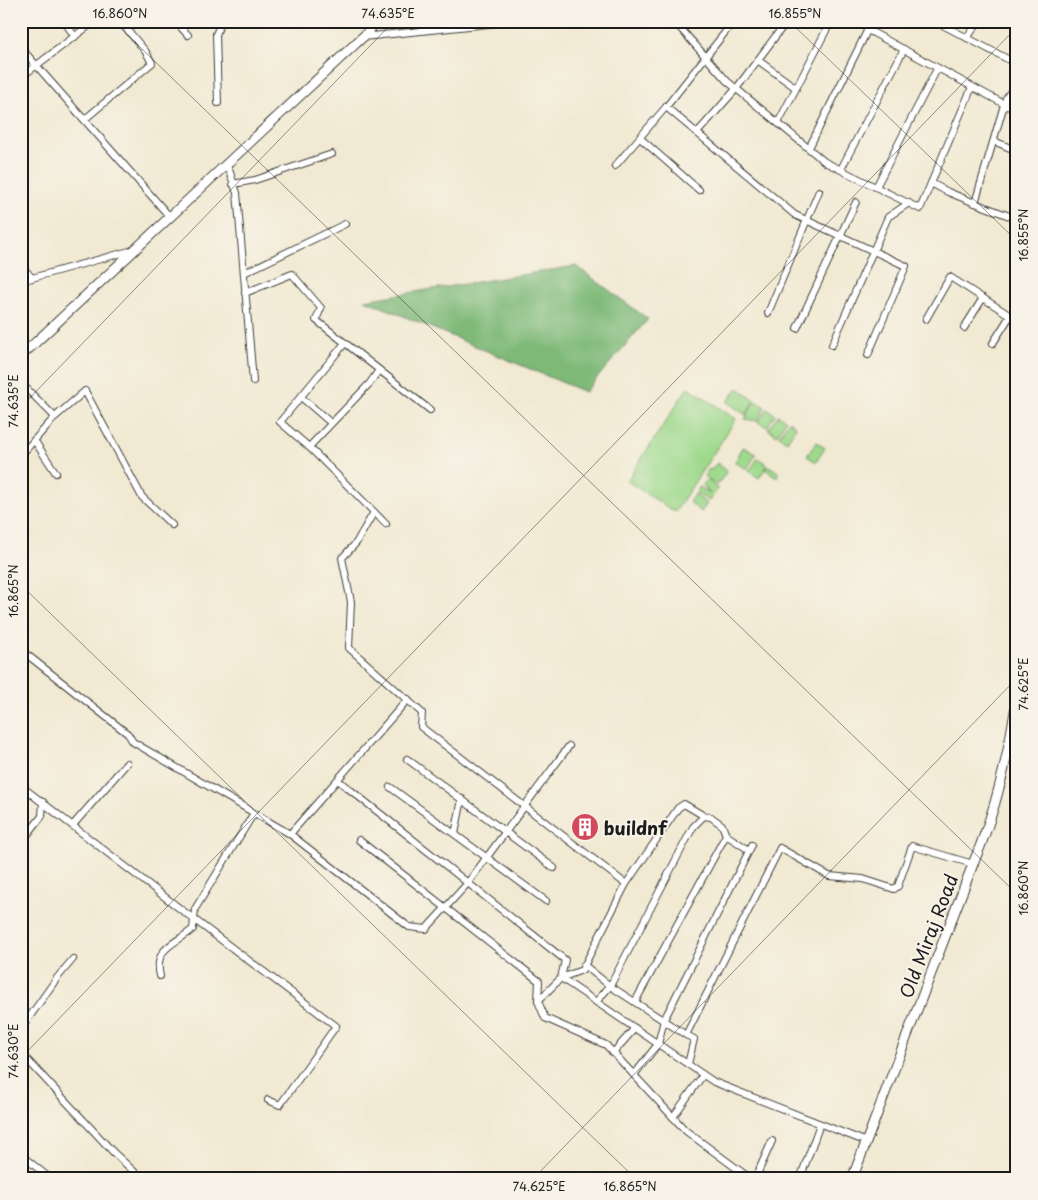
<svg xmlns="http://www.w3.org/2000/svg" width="1038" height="1200" viewBox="0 0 1038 1200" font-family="'Playpen Sans',sans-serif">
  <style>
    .green { fill: #9ed98c; stroke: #5d7a54 }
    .forest { fill: #7eb978; stroke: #4d6a4a }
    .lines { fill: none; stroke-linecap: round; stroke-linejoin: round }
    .minor-casing { stroke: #3c3b37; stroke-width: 8 }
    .major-casing { stroke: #3c3b37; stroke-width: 11 }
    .minor { stroke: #fff; stroke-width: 6 }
    .major { stroke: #fff; stroke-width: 9 }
    .ticks { fill: none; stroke: #1c1c1c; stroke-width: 1; stroke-opacity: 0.45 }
    .labels { text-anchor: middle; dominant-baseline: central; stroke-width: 4; stroke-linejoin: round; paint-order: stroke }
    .poi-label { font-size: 18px; font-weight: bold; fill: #1c1c1c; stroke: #f7f3e8; text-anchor: start }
    .street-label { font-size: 18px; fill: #1c1c1c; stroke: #f7f3e8 }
    .neatline { fill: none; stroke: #1c1c1c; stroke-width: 2 }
    .ticks-label { font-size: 12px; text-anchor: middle; fill: #1c1c1c }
  </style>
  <rect width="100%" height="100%" fill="#f7f3e8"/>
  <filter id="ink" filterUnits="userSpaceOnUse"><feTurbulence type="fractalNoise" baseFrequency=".02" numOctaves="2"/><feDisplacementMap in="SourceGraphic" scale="10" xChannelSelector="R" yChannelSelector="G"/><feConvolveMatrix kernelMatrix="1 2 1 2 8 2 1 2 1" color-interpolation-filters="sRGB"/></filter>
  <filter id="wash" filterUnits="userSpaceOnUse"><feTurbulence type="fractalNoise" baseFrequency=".0096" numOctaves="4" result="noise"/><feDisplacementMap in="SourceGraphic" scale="20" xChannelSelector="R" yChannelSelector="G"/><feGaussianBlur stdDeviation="1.12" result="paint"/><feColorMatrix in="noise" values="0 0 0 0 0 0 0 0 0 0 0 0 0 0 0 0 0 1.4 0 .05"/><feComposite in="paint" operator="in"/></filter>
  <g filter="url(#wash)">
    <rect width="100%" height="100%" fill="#f1e9d2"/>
    <g class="green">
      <polygon points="688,387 736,419 675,512 627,481"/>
      <polygon points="738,388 754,400 746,415 727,402"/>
      <polygon points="755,401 765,407 757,421 745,419"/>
      <polygon points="767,409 775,414 767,427 758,422"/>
      <polygon points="778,415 786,420 777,435 768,429"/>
      <polygon points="789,421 796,427 787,441 779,436"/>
      <polygon points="816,442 825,448 816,462 807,456"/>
      <polygon points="743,447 756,454 747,469 735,462"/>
      <polygon points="758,458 779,473 777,477 766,470 768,465 759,478 749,471"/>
      <polygon points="717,463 727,471 717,485 707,479 718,489 709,501 696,493 699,487 710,493 702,484 707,479 704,476 709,469 711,470"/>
      <polygon points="695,494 707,504 701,512 689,502"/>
    </g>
    <polygon class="forest" points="576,266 648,319 585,392 365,300"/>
  </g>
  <g filter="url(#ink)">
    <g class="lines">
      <g class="minor-casing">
        <g id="minor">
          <polyline points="64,21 75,37"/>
          <polyline points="175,21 188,35"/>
          <polyline points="674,21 727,81 825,162 920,209 972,87"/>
          <polyline points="734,21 666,107 795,215 906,266 868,355"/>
          <polyline points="860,21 868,30 1017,111"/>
          <polyline points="935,21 1017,64"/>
          <polyline points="363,37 498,23"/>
          <polyline points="967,38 979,21"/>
          <polyline points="21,48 170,217"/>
          <polyline points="759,61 796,88"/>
          <polyline points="21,77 95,21"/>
          <polyline points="1017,83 1006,98 975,203 1012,217 1017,217"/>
          <polyline points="218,103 216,34 222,21"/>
          <polyline points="85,119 152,63 146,52 120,21"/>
          <polyline points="778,123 831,21"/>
          <polyline points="697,133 736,89 787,21"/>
          <polyline points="640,138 699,190"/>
          <polyline points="994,141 1017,151"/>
          <polyline points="809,148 872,21"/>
          <polyline points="227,164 237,193 253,381"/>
          <polyline points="615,166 666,107"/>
          <polyline points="841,169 904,49"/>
          <polyline points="931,183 948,192 975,203"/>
          <polyline points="233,184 255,180 332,154"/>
          <polyline points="876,187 937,69"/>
          <polyline points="21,265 32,278"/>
          <polyline points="244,273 345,224"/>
          <polyline points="21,281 133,250"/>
          <polyline points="245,293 292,274 321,308 316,320 430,410"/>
          <polyline points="768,313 819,191"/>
          <polyline points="926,319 950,277 1017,320"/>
          <polyline points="797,328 856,202"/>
          <polyline points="964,328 983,298"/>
          <polyline points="345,343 280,422 309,447 386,524"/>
          <polyline points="993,343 1010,316"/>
          <polyline points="832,345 888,217 909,203"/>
          <polyline points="21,383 55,417 85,391 142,497 172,525"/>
          <polyline points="302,398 331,423"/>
          <polyline points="34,440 56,473"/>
          <polyline points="309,447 370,383 379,370"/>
          <polyline points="21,455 55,417"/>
          <polyline points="374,512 356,543 342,558 351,602 349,648 422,713 421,727 626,884 582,970 561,978 538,1001"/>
          <polyline points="21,650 128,734 133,742 254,813"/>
          <polyline points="407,759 554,868"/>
          <polyline points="339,781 565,960 561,978 714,1082 867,1142"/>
          <polyline points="21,786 183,911 336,1026 280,1105 268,1100"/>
          <polyline points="390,787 546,901"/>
          <polyline points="73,825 127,763"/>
          <polyline points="290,834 408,699"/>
          <polyline points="455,834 462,799"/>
          <polyline points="359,840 539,981 538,1001 545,1018 606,1045 686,1131 751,1179"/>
          <polyline points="21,843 42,816 43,802"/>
          <polyline points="626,884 678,808 684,804 704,816 711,817 722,825 726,835 749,850"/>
          <polyline points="584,965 610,986 596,1002"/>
          <path d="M160 976C153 947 176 944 193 929L195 909 254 813 290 834 409 927 426 929 467 884 569 746"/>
          <polyline points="635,1002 726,835"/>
          <polyline points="21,1029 57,978 73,959"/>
          <polyline points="686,1035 610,986 693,827 704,816"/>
          <polyline points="21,1053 114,1153 142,1179"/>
          <polyline points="613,1053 635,1028"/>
          <polyline points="688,1064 694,1039 686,1035 780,848 829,876 863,879 894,889 898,886 912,846 973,864"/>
          <polyline points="634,1075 658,1044 664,1020 752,845"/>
          <polyline points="673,1117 703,1075"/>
          <polyline points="21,1155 51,1179"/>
          <polyline points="755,1179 772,1141"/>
          <polyline points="800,1179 820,1124"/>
        </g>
      </g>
      <g class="major-casing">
        <g id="major">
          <polyline points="21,356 367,33 376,21"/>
          <path d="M852 1179 973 864C996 811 1008 757 1017 699"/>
        </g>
      </g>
      <use href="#minor" class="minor"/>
      <use href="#major" class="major"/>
    </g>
  </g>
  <path class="ticks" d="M113 21 1017 894M789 21 1017 241M21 407 394 21M21 585 636 1179M21 1058 1017 27M533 1179 1017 678"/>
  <defs>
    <g id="building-disc" transform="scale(1.4375)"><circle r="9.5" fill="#d1495b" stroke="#f7f3e8"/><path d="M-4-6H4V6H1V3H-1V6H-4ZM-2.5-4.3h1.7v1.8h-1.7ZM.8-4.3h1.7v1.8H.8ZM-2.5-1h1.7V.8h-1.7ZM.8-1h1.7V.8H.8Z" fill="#fff"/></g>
  </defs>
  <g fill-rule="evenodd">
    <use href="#building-disc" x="585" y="827"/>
  </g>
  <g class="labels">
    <g class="poi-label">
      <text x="604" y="827">buildnf</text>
    </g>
    <g class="street-label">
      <text transform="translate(928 936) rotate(-69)">Old Miraj Road</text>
    </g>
  </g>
  <rect width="1038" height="1200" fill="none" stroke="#f7f3e8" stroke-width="55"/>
  <rect x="28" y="28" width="982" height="1144" class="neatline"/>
  <g class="ticks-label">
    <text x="120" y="18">16.860°N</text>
    <text x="388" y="18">74.635°E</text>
    <text x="795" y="18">16.855°N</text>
    <text transform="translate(1024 235) rotate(-90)" y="4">16.855°N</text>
    <text transform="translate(14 401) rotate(-90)" y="4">74.635°E</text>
    <text transform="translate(14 591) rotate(-90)" y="4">16.865°N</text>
    <text transform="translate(1024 684) rotate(-90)" y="4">74.625°E</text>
    <text transform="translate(1024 888) rotate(-90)" y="4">16.860°N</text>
    <text transform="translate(14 1051) rotate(-90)" y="4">74.630°E</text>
    <text x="539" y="1191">74.625°E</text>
    <text x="630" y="1191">16.865°N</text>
  </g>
</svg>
